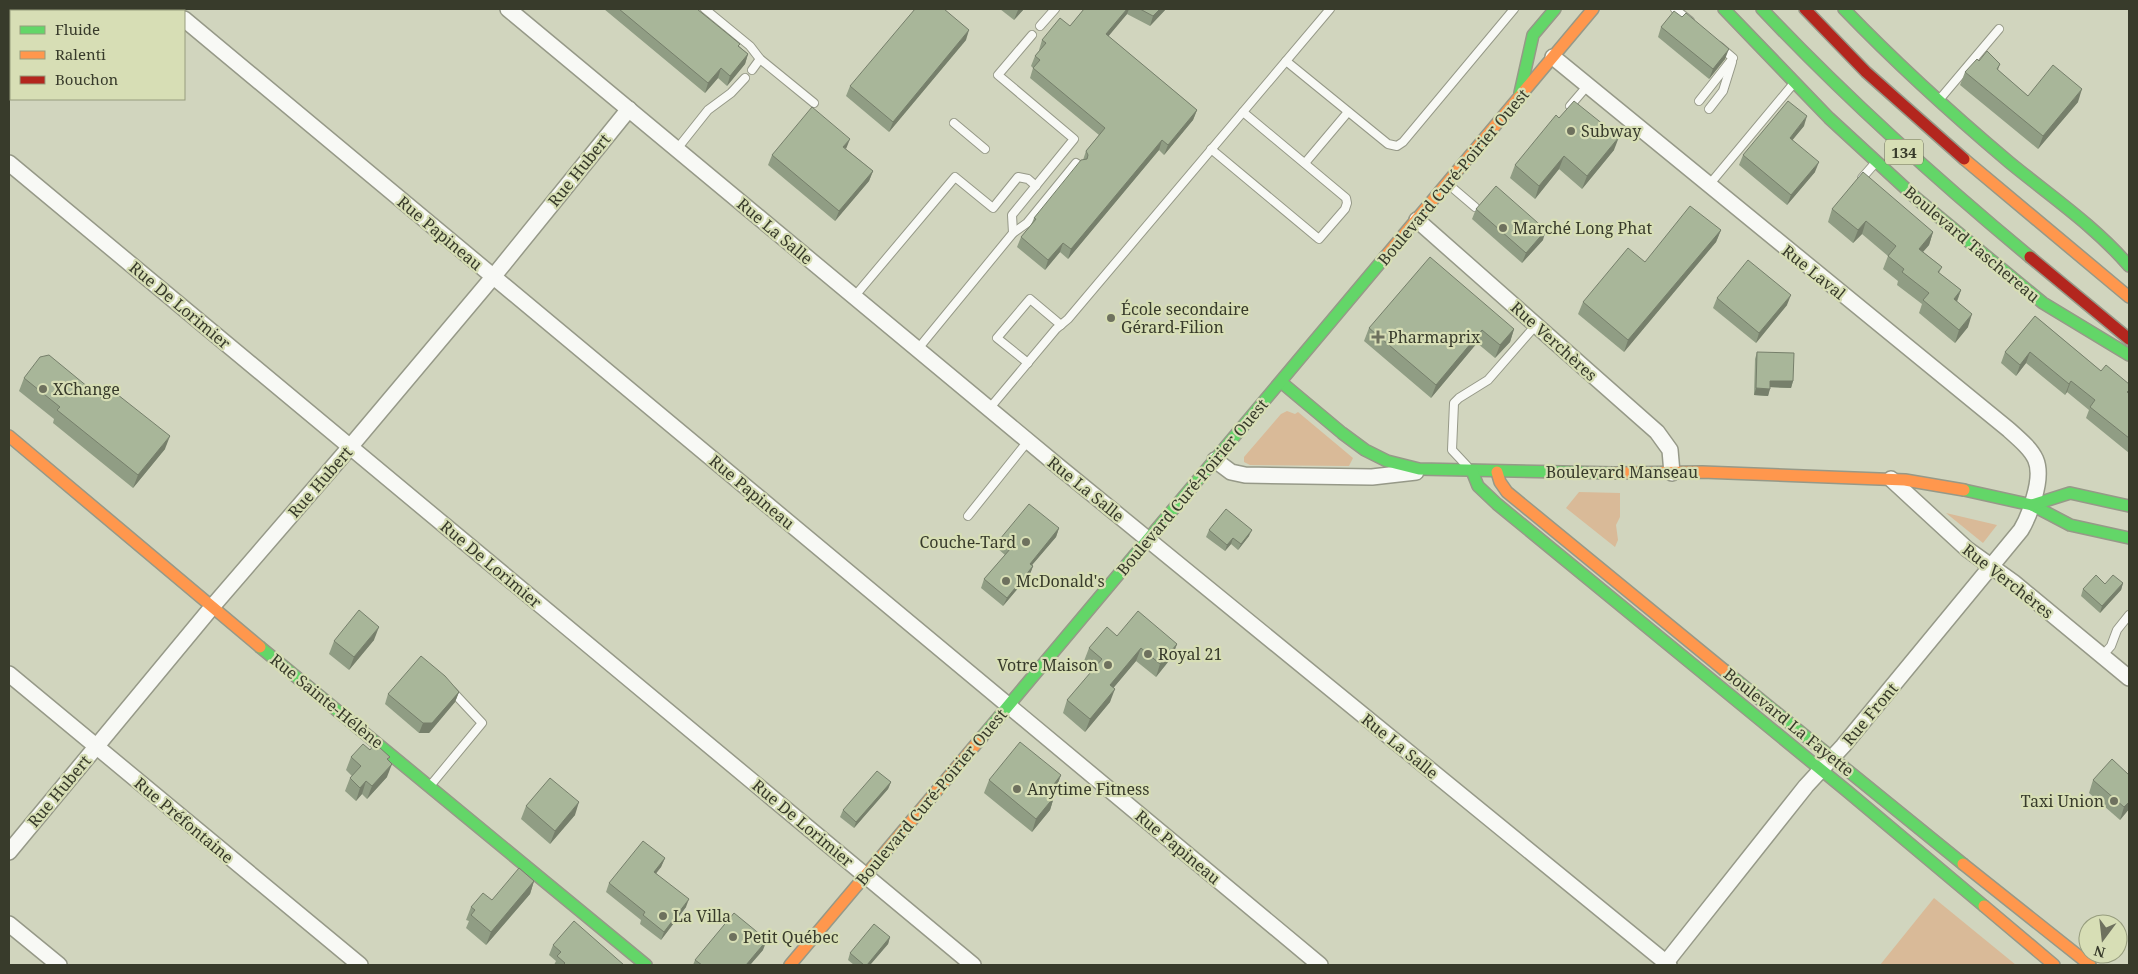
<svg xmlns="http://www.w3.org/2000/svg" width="2138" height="974" viewBox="0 0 2138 974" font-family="'Noto Serif',serif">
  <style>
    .green { fill: #d9ba98 }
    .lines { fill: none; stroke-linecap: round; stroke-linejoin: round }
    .lane-casing { stroke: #969988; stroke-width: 10 }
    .street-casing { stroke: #969988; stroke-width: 18 }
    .fast-casing { stroke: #969988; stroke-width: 14 }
    .slow-casing { stroke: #969988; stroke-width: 14 }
    .jam-casing { stroke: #969988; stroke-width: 14 }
    .lane { stroke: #f8f9f5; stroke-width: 8 }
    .street { stroke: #f8f9f5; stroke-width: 15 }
    .fast { stroke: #63d668; stroke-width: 11 }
    .slow { stroke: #ff974d; stroke-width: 11 }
    .jam { stroke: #b3261e; stroke-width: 11 }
    .wall { fill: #909d84 }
    .shaded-wall { fill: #767f6b }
    .building { fill: #a8b699; stroke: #767f6b }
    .poi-dot { fill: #6e715e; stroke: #d7deb5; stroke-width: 2 }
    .labels { text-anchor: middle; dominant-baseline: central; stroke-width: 4.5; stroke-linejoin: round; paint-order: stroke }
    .shield { fill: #d7deb5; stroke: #686c54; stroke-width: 1 }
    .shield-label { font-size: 15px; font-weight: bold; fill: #383b2b }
    .poi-label { font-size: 16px; fill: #383b2b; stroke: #d7deb5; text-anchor: start }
    .street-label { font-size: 16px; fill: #383b2b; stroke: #d7deb5 }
  </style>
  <rect width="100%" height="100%" fill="#d1d5be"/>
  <g class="green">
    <polygon points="1287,411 1295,414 1298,412 1353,458 1349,466 1250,465 1244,462 1244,457 1281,414"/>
    <polygon points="1579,492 1620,493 1620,517 1616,525 1618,540 1615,547 1566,508"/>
    <polygon points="1946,513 1997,525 1983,543"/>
    <polygon points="1934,898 2016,965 1880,965"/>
  </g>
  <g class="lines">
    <g class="lane-casing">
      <g id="lane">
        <polyline points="705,9 750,46 760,59 814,103"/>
        <polyline points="1675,9 1690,21"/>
        <polyline points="1040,26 1055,9"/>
        <polyline points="1286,61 1388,144 1397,146 1403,142 1514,9"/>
        <polyline points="752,70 760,59"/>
        <polyline points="1939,100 1999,29"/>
        <polyline points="1699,101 1733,58 1719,46"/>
        <polyline points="1570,106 1588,85"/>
        <polyline points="1709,109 1723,91 1732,62"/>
        <polyline points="954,123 985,149"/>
        <polyline points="677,149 708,110 731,93 745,78"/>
        <polyline points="1211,149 1319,239 1345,209 1347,203 1346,198 1243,112"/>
        <polyline points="1305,163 1348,112"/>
        <polyline points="1862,178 1876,162"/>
        <polyline points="1448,184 1475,207"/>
        <polyline points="1709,185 1794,83"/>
        <polyline points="1013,233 1027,223 1076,163 1079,165"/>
        <polyline points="854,297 955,177 993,208 1018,177 1028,179 1036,186"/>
        <polyline points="917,350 1013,233 1012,215 1074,139 998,75 1032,35"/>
        <polyline points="1028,363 997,338 1030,299 1061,325"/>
        <polyline points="989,409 1056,329 1068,319 1330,9"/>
        <polyline points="1467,466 1452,450 1454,403 1459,398 1488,380 1536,325"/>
        <polyline points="968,516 1028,441"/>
        <polyline points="2102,656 2111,646 2117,630 2129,615"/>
        <polyline points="430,786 482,723 452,691"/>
      </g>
    </g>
    <g class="street-casing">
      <g id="street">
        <polyline points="171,9 174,11"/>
        <polyline points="508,9 1058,466 1669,965"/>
        <polyline points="184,19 1320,965"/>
        <path d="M1553 57 2008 429C2035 453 2045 461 2034 498 2031 509 2027 520 2021 530L1843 746 1806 786 1664 965"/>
        <polyline points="9,163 973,965"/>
        <polyline points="1417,220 1657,432 1670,450 1672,473"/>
        <polyline points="1215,460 1231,472 1245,475 1372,477 1416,472"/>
        <polyline points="1891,479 1967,549 2013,582 2129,678"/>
        <polyline points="9,674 360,965"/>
        <polyline points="9,852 212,607 350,447 493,277 629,109"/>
        <polyline points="9,924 59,965"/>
      </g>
    </g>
    <g class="fast-casing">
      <g id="fast">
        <polyline points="1724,9 1829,118 1916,198 2043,303 2129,355"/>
        <path d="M1762 9C1846 98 1936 179 2030 257"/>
        <path d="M1844 9C1896 63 1951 113 2009 162 2049 195 2095 226 2129 266"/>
        <polyline points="1520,93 1533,35 1555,9"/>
        <polyline points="1281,382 1342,433 1365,450 1387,461 1419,469 1615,473"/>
        <polyline points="1472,471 1478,486 1497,504 1847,791 1984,906"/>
        <polyline points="1964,490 2032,505 2070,525 2129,538"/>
        <polyline points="2032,505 2070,493 2129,506"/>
        <polyline points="260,647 646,965"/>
        <polyline points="1724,670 1963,864"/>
        <polyline points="982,737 1385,257"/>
      </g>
    </g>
    <g class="slow-casing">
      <g id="slow">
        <polyline points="1964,159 2129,297"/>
        <polyline points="1385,257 1593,9"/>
        <polyline points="9,436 260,647"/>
        <polyline points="1497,472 1500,482 1507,492 1724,670"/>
        <polyline points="1615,473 1702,472 1905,480 1964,490"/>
        <polyline points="1963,864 2090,965"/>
        <polyline points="1984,906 2054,965"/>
        <polyline points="790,965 982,737"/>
      </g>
    </g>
    <g class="jam-casing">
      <g id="jam">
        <polyline points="1805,9 1866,72 1964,159"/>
        <polyline points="2030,257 2129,339"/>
      </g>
    </g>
    <use href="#lane" class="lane"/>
    <use href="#street" class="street"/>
    <use href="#fast" class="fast"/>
    <use href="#slow" class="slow"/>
    <use href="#jam" class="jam"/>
  </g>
  <g class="wall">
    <polygon points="604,9 697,9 748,54 745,64 727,86 718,78 705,93"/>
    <polygon points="1000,9 1024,9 1014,20"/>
    <polygon points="1084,9 1166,9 1150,26 1127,14 1108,36 1197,110 1193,120 1164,155 1159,150 1068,259 1060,252 1045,270 1017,247 1021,237 1031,225 1034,218 1083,160 1086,151 1099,135 1030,78 1033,68 1031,66 1035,56 1039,51 1039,50 1042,40 1070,26"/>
    <polygon points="1661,27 1725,59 1709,79 1658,37"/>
    <polygon points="966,40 889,132 846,96 850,86"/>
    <polygon points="1979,61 2000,64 1998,70 2028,96 2078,102 2038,149 1960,85 1965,72"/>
    <polygon points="1559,118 1614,150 1582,189 1559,169 1535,199 1510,178 1515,165"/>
    <polygon points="1804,126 1792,140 1815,172 1787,205 1739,165 1743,155"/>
    <polygon points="846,149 873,171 869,181 835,221 768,165 772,155"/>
    <polygon points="1476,209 1543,240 1522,263 1472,219"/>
    <polygon points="1832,209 1933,232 1929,245 1923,252 1942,267 1939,273 1961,290 1957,302 1968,327 1955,343 1919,313 1922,304 1897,285 1898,281 1883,269 1888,256 1862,234 1853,243 1828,222"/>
    <polygon points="1721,230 1716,242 1624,352 1578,314 1583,302 1645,262"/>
    <polygon points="1717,298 1787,305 1756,343 1713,308"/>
    <polygon points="2035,316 2101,371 2129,384 2129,453 2086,418 2089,410 2067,392 2065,395 2026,363 2016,376 2001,363 2005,352"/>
    <polygon points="1369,328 1514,329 1510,342 1495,358 1477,343 1431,398 1364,341"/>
    <polygon points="1757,352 1793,381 1791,388 1770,387 1768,396 1754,395 1755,359"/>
    <polygon points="24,378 105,401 165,449 133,488 53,423 54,419 19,391"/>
    <polygon points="1059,528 1056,537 1032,565 1033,566 1030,574 1003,606 981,588 984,579 1005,555 997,548 1000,539"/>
    <polygon points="1209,530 1249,536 1238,550 1231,544 1225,551 1206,537"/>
    <polygon points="2123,583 2121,590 2100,613 2081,596 2083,589 2105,584"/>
    <polygon points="1117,636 1177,644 1172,657 1156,677 1136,661 1113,688 1110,702 1085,732 1063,713 1067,700 1094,669 1084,661 1089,648"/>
    <polygon points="374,640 349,670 329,654 334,641"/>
    <polygon points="459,692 455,702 429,733 419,733 385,704 388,694"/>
    <polygon points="370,750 377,750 390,757 388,760 387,777 367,799 362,794 356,801 345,791 350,778 352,776 346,770 351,757"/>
    <polygon points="1061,775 1056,788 1051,794 1054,797 1050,810 1032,832 984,793 989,780"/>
    <polygon points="2129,775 2129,809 2120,820 2089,793 2093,780"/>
    <polygon points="891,782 888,789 854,828 840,817 843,810"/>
    <polygon points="526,806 575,815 550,844 521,819"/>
    <polygon points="665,858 661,867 656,873 686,907 661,940 640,924 641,920 606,892 609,883"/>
    <polygon points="534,881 530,894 486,945 466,928 469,921 466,920 471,907 492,900"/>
    <polygon points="890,937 888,944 870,965 854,965 848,960 850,953"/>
    <polygon points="553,945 624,965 554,965 556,961 549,955"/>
    <polygon points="763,950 750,965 693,965 695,960"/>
  </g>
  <g class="shaded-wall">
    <polygon points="1019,9 1024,9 1014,20 1018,10"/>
    <polygon points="1127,9 1129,9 1127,14 1102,44 1106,34"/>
    <polygon points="1160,9 1166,9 1150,26 1153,16"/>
    <polygon points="969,30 966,40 889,132 893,122"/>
    <polygon points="1729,49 1725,59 1709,79 1713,69"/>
    <polygon points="748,54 745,64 727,86 730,76"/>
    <polygon points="721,68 718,78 705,93 708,83"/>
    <polygon points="2082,89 2078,102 2038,149 2043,136"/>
    <polygon points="1197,110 1193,120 1164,155 1168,145"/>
    <polygon points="1807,116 1804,126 1786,148 1790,138"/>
    <polygon points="1619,137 1614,150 1582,189 1587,176"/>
    <polygon points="850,139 846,149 843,147"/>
    <polygon points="1162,140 1159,150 1068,259 1071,249"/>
    <polygon points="1564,156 1559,169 1535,199 1539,186"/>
    <polygon points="1819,162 1815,172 1787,205 1791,195"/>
    <polygon points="873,171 869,181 835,221 839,211"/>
    <polygon points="1866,221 1862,234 1853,243 1858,230"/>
    <polygon points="1546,230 1543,240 1522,263 1526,253"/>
    <polygon points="1721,230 1716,242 1624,352 1628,340"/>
    <polygon points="1933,232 1929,245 1914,262 1919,249"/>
    <polygon points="1063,243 1060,252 1045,270 1048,260"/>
    <polygon points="1961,290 1956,303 1954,299"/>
    <polygon points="1791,295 1787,305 1756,343 1759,333"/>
    <polygon points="1972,314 1968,327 1955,343 1959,330"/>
    <polygon points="1514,329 1510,342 1495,358 1500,345"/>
    <polygon points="1482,330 1477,343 1431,398 1436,385"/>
    <polygon points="2030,352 2026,363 2016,376 2020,365"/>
    <polygon points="1770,381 1793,381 1791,388 1768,387"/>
    <polygon points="2071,381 2067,392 2065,395 2069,384"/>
    <polygon points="1756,388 1770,389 1768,396 1754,395"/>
    <polygon points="170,436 165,449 133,488 138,475"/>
    <polygon points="1059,528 1056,537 1026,572 1030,564"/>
    <polygon points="1252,530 1249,536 1238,550 1241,544"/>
    <polygon points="1233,538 1231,544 1225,551 1227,545"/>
    <polygon points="1033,566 1030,574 1003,606 1007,598"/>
    <polygon points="2123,583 2121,590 2100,613 2102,606"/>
    <polygon points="379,627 374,640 349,670 354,657"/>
    <polygon points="1177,644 1172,657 1156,677 1160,664"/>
    <polygon points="1141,648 1136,661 1105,698 1110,685"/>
    <polygon points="1115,689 1110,702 1085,732 1090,719"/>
    <polygon points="459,692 455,702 429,733 419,733 423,723"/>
    <polygon points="392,764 387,777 367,799 372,786"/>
    <polygon points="1061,775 1056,788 1043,805 1048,792"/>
    <polygon points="366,781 362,794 356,801 360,788"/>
    <polygon points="891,782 888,789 854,828 856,822"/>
    <polygon points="1054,797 1050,810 1032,832 1036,819"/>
    <polygon points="579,802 575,815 550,844 555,831"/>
    <polygon points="2129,802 2129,809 2120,820 2124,807"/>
    <polygon points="665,858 661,867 651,880 654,872"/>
    <polygon points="534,881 530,894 486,945 491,932"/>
    <polygon points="689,899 686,907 661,940 664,932"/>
    <polygon points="890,937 888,944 870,965 867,965"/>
    <polygon points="767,940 763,950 750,965 746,965"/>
  </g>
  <g class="building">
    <polygon points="619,9 697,9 740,44 738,46 748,54 730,76 721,68 708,83"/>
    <polygon points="915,9 944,9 969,30 893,122 850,86"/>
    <polygon points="1084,9 1127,9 1106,34 1197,110 1168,145 1162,140 1071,249 1063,243 1048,260 1021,237 1036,219 1034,218 1081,160 1087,159 1088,155 1086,151 1105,128 1033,68 1040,60 1035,56 1046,43 1042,40 1060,18 1070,26"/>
    <polygon points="1140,9 1160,9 1153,16"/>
    <polygon points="1674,11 1682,17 1686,13 1729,49 1713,69 1661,27"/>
    <polygon points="1987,51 2000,64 1997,69 2028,96 2053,65 2082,89 2043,136 1965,72 1977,59 1979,61"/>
    <polygon points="1574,101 1619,137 1587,176 1564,156 1539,186 1515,165 1556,115 1559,118"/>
    <polygon points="1788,101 1807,116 1790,138 1819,162 1791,195 1743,155"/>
    <polygon points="812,107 850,139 843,147 873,171 839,211 772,155"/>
    <polygon points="1863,172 1933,232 1919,249 1942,267 1938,272 1961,290 1954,299 1972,314 1959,330 1923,300 1929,293 1902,272 1904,269 1888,256 1896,246 1866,221 1858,230 1832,209"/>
    <polygon points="1496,186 1546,230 1526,253 1476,209"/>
    <polygon points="1690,206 1721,230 1628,340 1583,302 1628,248 1645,262"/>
    <polygon points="1430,257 1514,329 1500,345 1482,330 1436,385 1369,328"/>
    <polygon points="1748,260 1791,295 1759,333 1717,298"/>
    <polygon points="2035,316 2101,371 2106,365 2129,384 2129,390 2127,392 2129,394 2129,438 2090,407 2095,400 2071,381 2069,384 2030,352 2020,365 2005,352"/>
    <polygon points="1757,352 1794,353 1793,381 1770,381 1770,389 1756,388"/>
    <polygon points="49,355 105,401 113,391 170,436 138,475 57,410 60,407 24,378 40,357"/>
    <polygon points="1029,504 1059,528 1030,564 1033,566 1007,598 984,579 1011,548 1000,539"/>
    <polygon points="1226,509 1252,530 1241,544 1233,538 1227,545 1209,530"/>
    <polygon points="2096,575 2105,584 2113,575 2123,583 2102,606 2083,589"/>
    <polygon points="359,610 379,627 354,657 334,641"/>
    <polygon points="1138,611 1177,644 1160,664 1141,648 1110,685 1115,689 1090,719 1067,700 1102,659 1089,648 1107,627 1117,636"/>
    <polygon points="421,656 445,676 459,692 432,723 423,723 388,694"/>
    <polygon points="1020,742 1061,775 1048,792 1054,797 1036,819 989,780"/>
    <polygon points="363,744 370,750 373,746 377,750 379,747 390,757 387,759 392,764 372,786 366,781 360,788 350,778 361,766 351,757"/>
    <polygon points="2112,759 2129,775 2129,802 2124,807 2093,780"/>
    <polygon points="877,771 891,782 856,822 843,810"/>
    <polygon points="550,778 579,802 555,831 526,806"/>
    <polygon points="643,841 665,858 654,872 689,899 664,932 643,915 645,912 609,883"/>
    <polygon points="519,868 534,881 491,932 471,915 475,910 471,907 483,893 492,900"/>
    <polygon points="734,913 767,940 746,965 702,965 695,960"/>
    <polygon points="574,921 624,965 563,965 565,963 557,956 561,952 553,945"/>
    <polygon points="874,924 890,937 867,965 864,965 850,953"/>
  </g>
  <g class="poi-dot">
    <circle cx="1571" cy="131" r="5"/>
    <circle cx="1503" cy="228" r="5"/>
    <circle cx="1111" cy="318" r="5"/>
    <path d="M1375.5 329.5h5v5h5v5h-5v5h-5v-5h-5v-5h5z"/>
    <circle cx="43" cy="389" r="5"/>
    <circle cx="1026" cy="542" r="5"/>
    <circle cx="1006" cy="581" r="5"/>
    <circle cx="1148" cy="654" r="5"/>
    <circle cx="1108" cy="665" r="5"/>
    <circle cx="1017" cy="789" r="5"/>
    <circle cx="2114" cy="801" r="5"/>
    <circle cx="663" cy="916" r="5"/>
    <circle cx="733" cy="937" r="5"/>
  </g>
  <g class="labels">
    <rect class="shield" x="1885" y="139.5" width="38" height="25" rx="4"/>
    <g class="shield-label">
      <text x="1904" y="152">134</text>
    </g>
    <g class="poi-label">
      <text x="1581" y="131">Subway</text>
      <text x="1513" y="228">Marché Long Phat</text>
      <text x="1121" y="309">École secondaire<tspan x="1121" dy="18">Gérard-Filion</tspan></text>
      <text x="1388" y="337">Pharmaprix</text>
      <text x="53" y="389">XChange</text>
      <text x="1016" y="542" text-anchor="end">Couche-Tard</text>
      <text x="1016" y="581">McDonald's</text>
      <text x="1158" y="654">Royal 21</text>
      <text x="1098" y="665" text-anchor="end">Votre Maison</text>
      <text x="1027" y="789">Anytime Fitness</text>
      <text x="2104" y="801" text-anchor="end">Taxi Union</text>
      <text x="673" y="916">La Villa</text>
      <text x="743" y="937">Petit Québec</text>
    </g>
    <g class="street-label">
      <text transform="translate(579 170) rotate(-51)">Rue Hubert</text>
      <text transform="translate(1453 177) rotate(-50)">Boulevard Curé-Poirier Ouest</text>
      <text transform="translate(775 231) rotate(40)">Rue La Salle</text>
      <text transform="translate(440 233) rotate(40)">Rue Papineau</text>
      <text transform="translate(1972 244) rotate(40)">Boulevard Taschereau</text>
      <text transform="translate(1814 272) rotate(39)">Rue Laval</text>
      <text transform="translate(180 305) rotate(40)">Rue De Lorimier</text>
      <text transform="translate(1554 341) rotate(42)">Rue Verchères</text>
      <text x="1622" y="472">Boulevard Manseau</text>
      <text transform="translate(320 482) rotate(-49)">Rue Hubert</text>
      <text transform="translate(1192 487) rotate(-50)">Boulevard Curé-Poirier Ouest</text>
      <text transform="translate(1086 489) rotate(39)">Rue La Salle</text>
      <text transform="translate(752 492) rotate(40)">Rue Papineau</text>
      <text transform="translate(491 564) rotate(40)">Rue De Lorimier</text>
      <text transform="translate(2008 581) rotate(38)">Rue Verchères</text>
      <text transform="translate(327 701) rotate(39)">Rue Sainte-Hélène</text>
      <text transform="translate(1870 714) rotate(-50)">Rue Front</text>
      <text transform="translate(1789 722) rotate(39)">Boulevard La Fayette</text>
      <text transform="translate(1400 746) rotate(39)">Rue La Salle</text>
      <text transform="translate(59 791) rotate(-50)">Rue Hubert</text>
      <text transform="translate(931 797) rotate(-50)">Boulevard Curé-Poirier Ouest</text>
      <text transform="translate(184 820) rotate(40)">Rue Préfontaine</text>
      <text transform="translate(803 823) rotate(40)">Rue De Lorimier</text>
      <text transform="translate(1178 847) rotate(40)">Rue Papineau</text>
    </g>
  </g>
  <rect width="2138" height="974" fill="none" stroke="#383b2b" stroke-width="20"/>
  <rect x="10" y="10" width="175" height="90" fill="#d7deb5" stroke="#979d7e"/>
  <rect x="20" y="26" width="25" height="8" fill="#63d668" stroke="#979d7e"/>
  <text x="55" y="35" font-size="15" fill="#383b2b">Fluide</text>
  <rect x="20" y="51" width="25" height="8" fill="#ff974d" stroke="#979d7e"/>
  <text x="55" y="60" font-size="15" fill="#383b2b">Ralenti</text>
  <rect x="20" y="76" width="25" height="8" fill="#b3261e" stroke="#979d7e"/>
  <text x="55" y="85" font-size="15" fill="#383b2b">Bouchon</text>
  <g transform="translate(2103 939) rotate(195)"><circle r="24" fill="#d7deb5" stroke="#979d7e"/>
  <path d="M0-4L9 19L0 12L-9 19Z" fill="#6e715e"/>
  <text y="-8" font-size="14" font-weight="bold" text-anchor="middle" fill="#383b2b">N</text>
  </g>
</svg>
